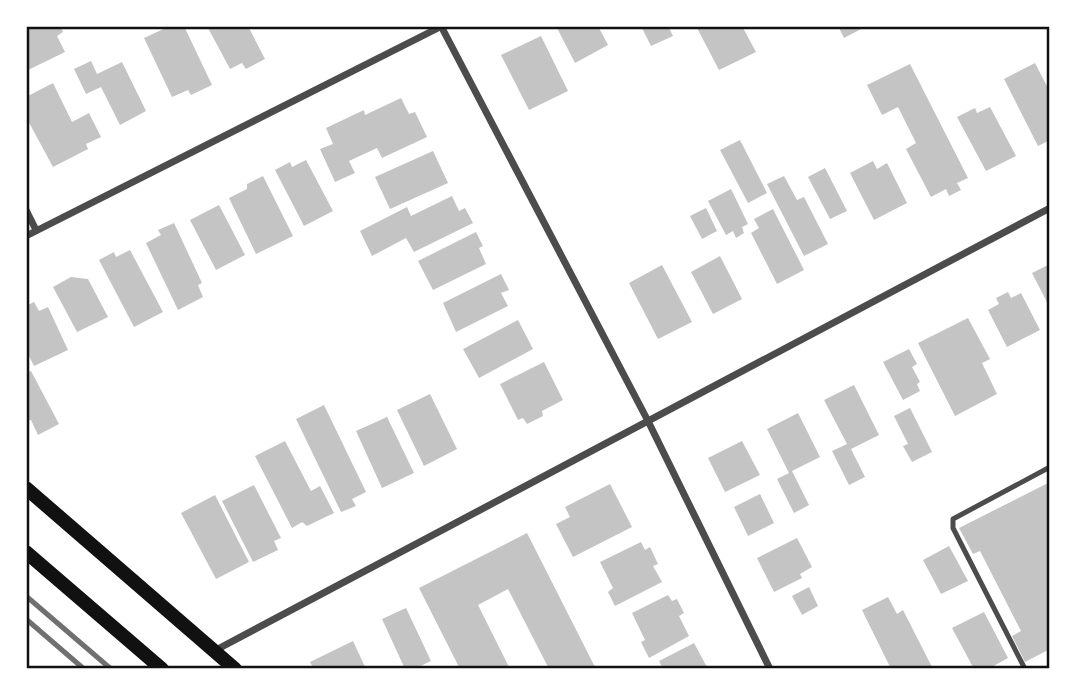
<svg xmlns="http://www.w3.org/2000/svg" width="1076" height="695" viewBox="0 0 1076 695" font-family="'Titillium Web',sans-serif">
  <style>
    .building { fill: #c4c4c4 }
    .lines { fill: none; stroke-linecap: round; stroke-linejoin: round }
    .service { stroke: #4c4c4c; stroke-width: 5 }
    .minor { stroke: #4c4c4c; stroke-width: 7 }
    .secondary { stroke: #111; stroke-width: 14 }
    .rail { stroke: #707070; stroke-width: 5 }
    .neatline { fill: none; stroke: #111; stroke-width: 2.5 }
  </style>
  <rect width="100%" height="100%" fill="#fff"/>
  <g class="building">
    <polygon points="36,26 60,26 63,32 57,36 65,52 26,71 26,31"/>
    <polygon points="170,26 184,26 212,85 191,95 188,90 172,97 144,38"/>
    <polygon points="207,26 248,26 265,59 246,69 242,63 230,69"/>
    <polygon points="556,26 598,26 608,45 575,63"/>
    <polygon points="641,26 668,26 673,36 651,46"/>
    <polygon points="696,26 742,26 756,52 719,70"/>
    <polygon points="838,26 867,26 844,38"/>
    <polygon points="541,36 568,91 529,110 501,55"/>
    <polygon points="91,61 97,74 122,62 146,111 120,125 101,87 86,94 74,69"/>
    <polygon points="1035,63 1050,92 1050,140 1038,146 1004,79"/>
    <polygon points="910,64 968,178 957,183 961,190 949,196 946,189 931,197 906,149 916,143 898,107 882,115 867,85"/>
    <polygon points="53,83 72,122 89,113 101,137 86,144 88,149 53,167 26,117 28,111 26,97"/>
    <polygon points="401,98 409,114 415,112 427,137 382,158 377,148 349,161 355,173 335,182 320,149 333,144 326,128 364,110 365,115"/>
    <polygon points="990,107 1016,156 986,171 957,117 975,108 977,113"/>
    <polygon points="740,140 767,193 748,203 720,150"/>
    <polygon points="433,151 448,183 390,209 375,177"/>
    <polygon points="306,160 333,211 304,226 275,170 290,162 292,167"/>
    <polygon points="873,161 877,169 887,163 907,203 874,220 850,173"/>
    <polygon points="825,168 847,211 830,219 808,177"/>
    <polygon points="263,176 293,236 256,254 229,198 247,189 247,184"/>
    <polygon points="784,176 797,200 804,197 828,244 804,256 767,184"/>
    <polygon points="731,189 748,224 742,227 744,233 736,238 733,231 726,235 708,201"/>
    <polygon points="452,196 459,211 465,208 473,223 414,252 406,238 372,256 360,231 407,207 411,216"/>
    <polygon points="219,205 245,255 216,270 190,220"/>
    <polygon points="706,208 717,231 702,239 690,216"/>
    <polygon points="773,209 804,270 777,284 751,233 759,228 754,219"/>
    <polygon points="174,223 202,283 198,285 203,297 178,310 146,243 161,235 158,230"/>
    <polygon points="476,232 483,246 479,248 486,264 433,290 418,261"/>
    <polygon points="130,250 163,312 134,327 99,260 114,252 116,257"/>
    <polygon points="720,256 742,299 713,314 691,272"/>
    <polygon points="1050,264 1050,308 1032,273"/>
    <polygon points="662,265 692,322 658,339 629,283"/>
    <polygon points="501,274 509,290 501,293 508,306 456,332 443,303"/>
    <polygon points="71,277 88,279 108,317 77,332 53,287"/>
    <polygon points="1008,292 1011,298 1021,293 1040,330 1007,347 988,310 999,304 996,298"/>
    <polygon points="34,302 39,311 48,307 68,350 34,366 26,350 26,306"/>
    <polygon points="968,318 990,359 982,363 997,394 955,416 918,343"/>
    <polygon points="518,320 533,349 479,378 463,349"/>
    <polygon points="909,349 917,364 912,367 920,382 917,384 920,391 903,400 883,362"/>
    <polygon points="544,362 563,400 542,411 543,416 527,424 523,418 518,420 500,384"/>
    <polygon points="31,371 59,424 38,435 31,420 26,421 26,373"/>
    <polygon points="854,385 879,435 851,449 865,477 849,485 832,451 847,444 824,400"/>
    <polygon points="430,394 457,449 424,466 397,410"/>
    <polygon points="324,405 366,492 352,499 356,506 341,512 296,419"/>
    <polygon points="910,408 932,452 912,462 903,446 908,444 894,416"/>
    <polygon points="798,413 820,457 792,471 809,505 794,513 777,479 789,473 767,429"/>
    <polygon points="387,417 414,473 382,488 356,431"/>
    <polygon points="285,441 311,491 320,486 334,513 307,526 302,522 292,528 255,456"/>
    <polygon points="742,441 760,475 725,492 708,458"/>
    <polygon points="1050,482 1050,649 1025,662 1012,636 1021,631 980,551 973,554 959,528"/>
    <polygon points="610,484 632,527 573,557 556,524 570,517 565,507"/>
    <polygon points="254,485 281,538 274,541 278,550 253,562 222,501"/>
    <polygon points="760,494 774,523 748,536 734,507"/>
    <polygon points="215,495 249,562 216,579 181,513"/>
    <polygon points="527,533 596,669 549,669 508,589 478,605 510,669 460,669 419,588"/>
    <polygon points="797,538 812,567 800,574 802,578 774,592 757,558"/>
    <polygon points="641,542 645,550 650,547 658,564 653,566 662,582 615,606 608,592 613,588 600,562"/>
    <polygon points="949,546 968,581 941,594 923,560"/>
    <polygon points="809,587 818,606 802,615 792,596"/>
    <polygon points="668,595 672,601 677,599 684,613 679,616 689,636 649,658 641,642 645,640 632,613"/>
    <polygon points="888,597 897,614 903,610 933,669 891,669 862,610"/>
    <polygon points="406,608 431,661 414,669 405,669 382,619"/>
    <polygon points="984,612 1008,658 988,669 974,669 952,628"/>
    <polygon points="353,641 366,669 314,669 310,662"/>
    <polygon points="694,643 708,669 663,669 659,661"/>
  </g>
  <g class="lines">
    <polyline class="service" points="1025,669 953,528 953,519 1050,467"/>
    <g class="minor">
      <polyline points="441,26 648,421 770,669"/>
      <polyline points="26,210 36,230"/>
      <polyline points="26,236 442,26"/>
      <polyline points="214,651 1050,208"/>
    </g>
    <g class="secondary">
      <polyline points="26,488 235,669"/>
      <polyline points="26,552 162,669"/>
    </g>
    <g class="rail">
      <polyline points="26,596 111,669"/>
      <polyline points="26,619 84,669"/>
    </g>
  </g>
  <rect width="1076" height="695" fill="none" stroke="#ffffff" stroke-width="56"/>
  <rect x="28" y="28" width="1020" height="639" class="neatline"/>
</svg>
